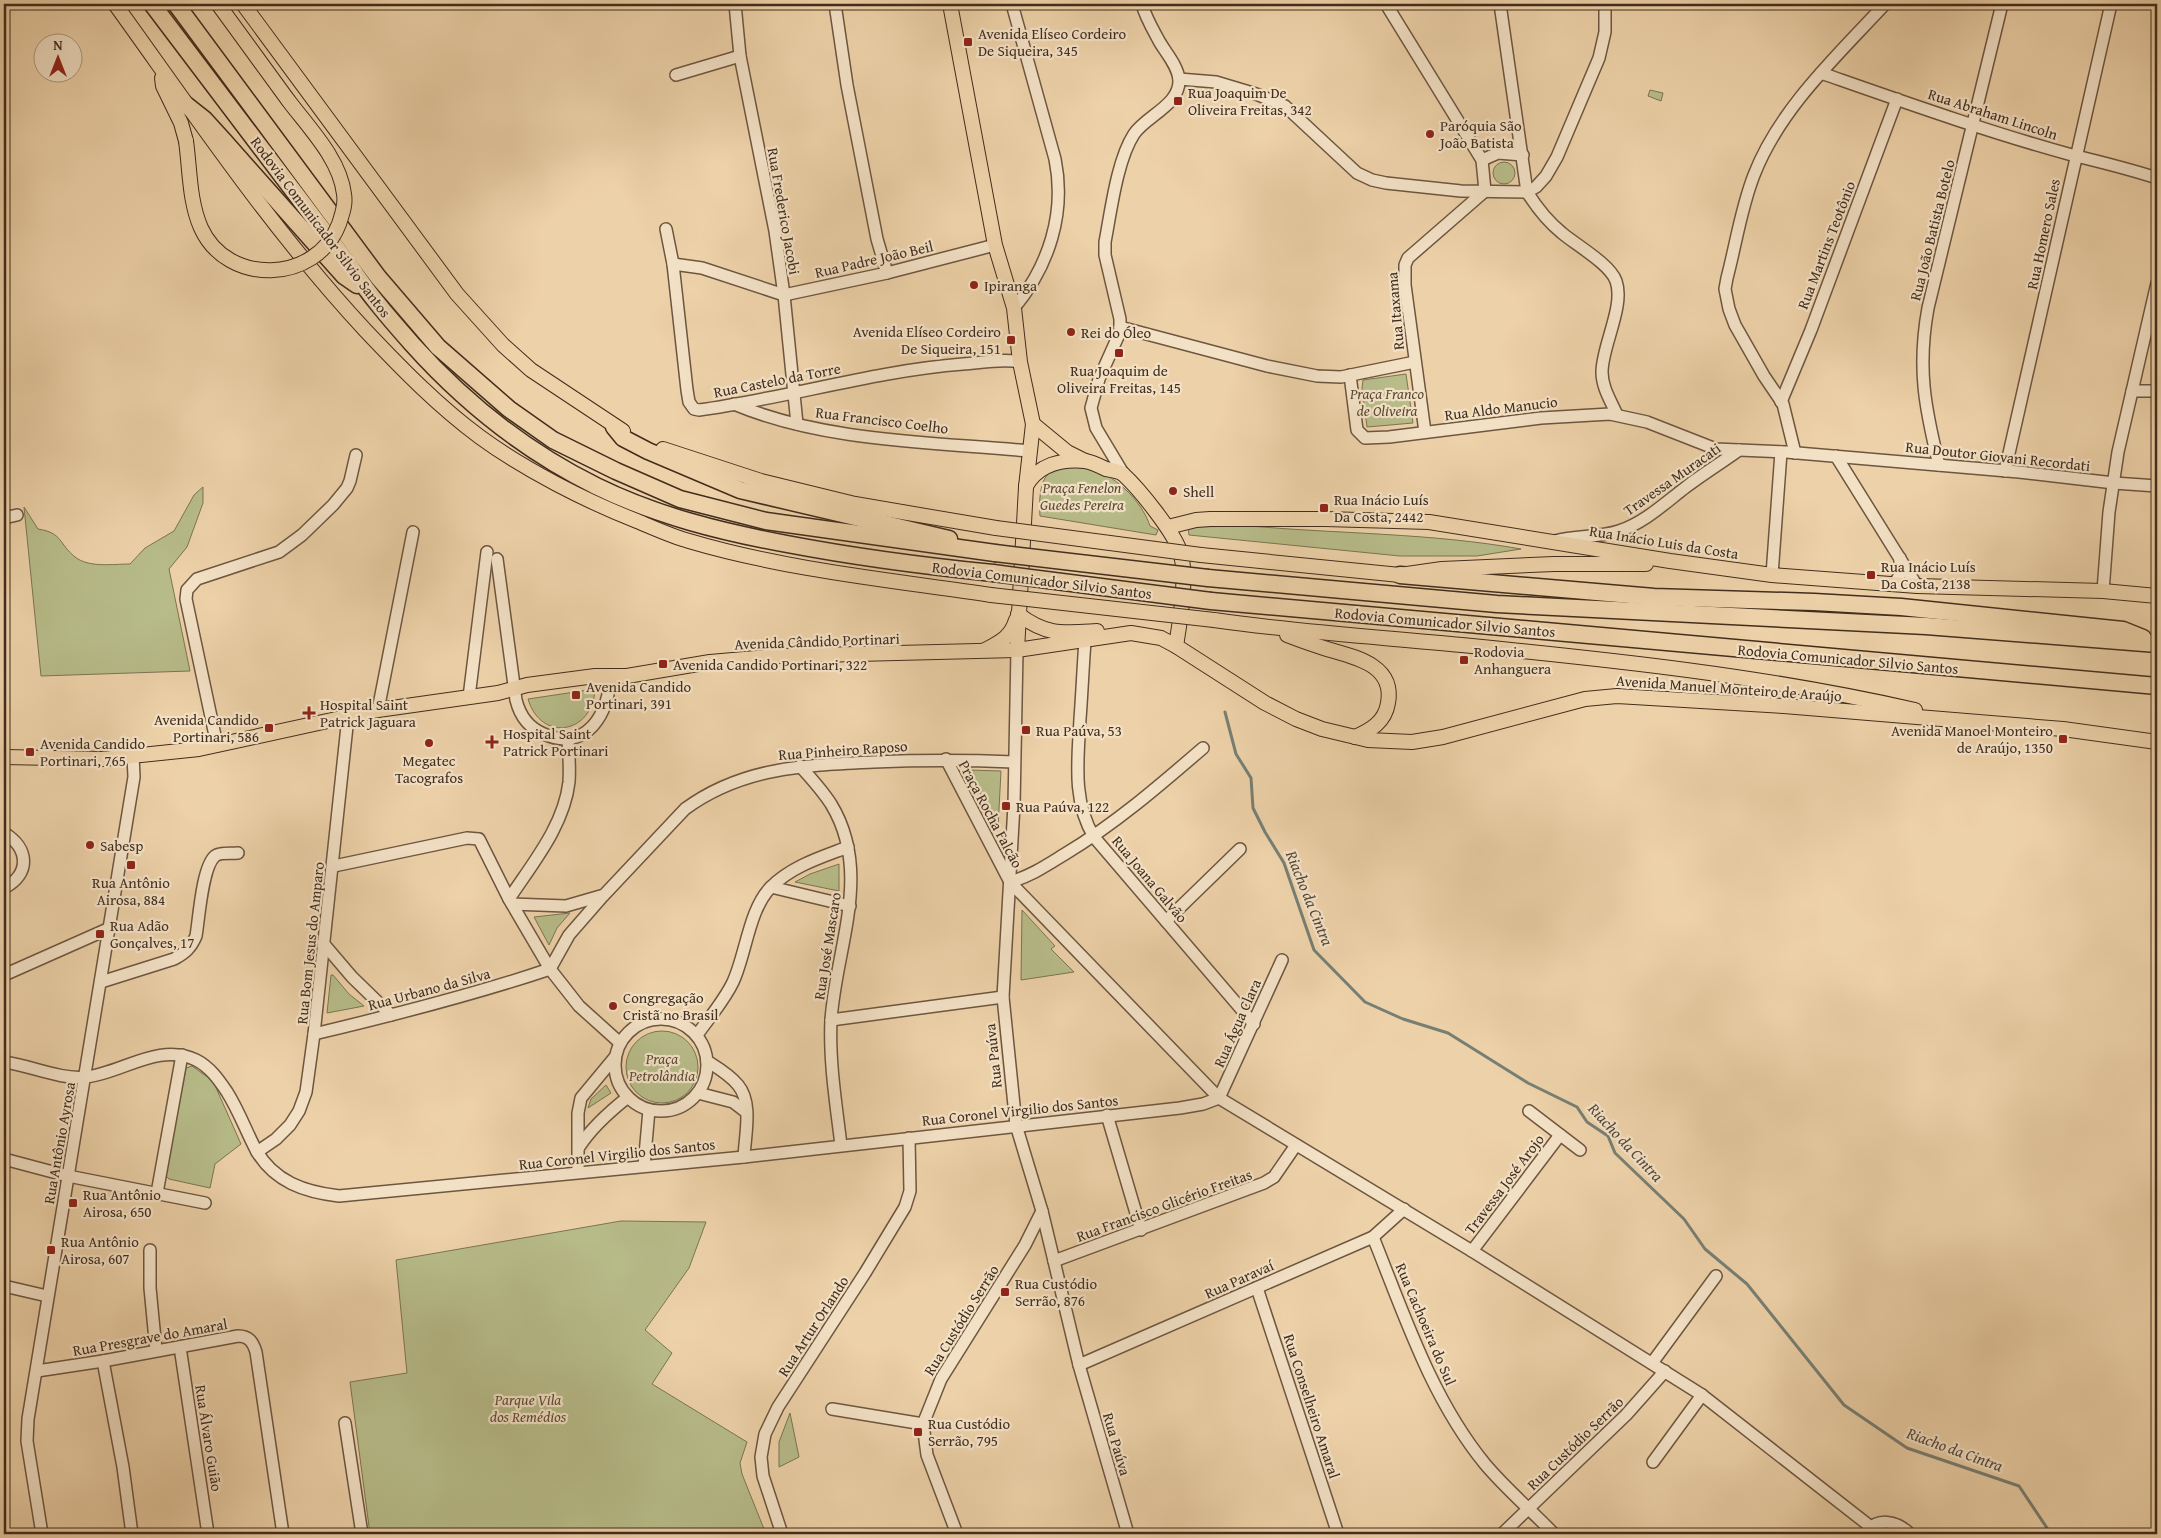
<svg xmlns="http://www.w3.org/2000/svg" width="2161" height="1538" viewBox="0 0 2161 1538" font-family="'Gentium Book Plus',serif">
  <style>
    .green { fill: #b7bc89; stroke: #7c7453 }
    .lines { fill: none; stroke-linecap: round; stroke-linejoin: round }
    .stream { stroke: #777f74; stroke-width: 3 }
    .minor-casing { stroke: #6d5640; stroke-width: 14 }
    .major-casing { stroke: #422d1d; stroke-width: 16 }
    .highway-casing { stroke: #422d1d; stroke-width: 19 }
    .minor { stroke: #f3e1c6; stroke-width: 11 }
    .major { stroke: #edd1a8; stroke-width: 14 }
    .highway { stroke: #edd1a8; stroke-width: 16 }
    .major-bridge-casing { stroke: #422d1d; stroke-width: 16; stroke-linecap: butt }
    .highway-bridge-casing { stroke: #422d1d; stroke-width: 19; stroke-linecap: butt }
    .major-bridge { stroke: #edd1a8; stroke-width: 14 }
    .highway-bridge { stroke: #edd1a8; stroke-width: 16 }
    .poi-dot { fill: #8f2418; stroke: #f3e1c6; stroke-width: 2 }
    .labels { text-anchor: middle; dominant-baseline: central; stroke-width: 4.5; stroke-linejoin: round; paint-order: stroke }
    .poi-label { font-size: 15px; fill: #422d1d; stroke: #f3e1c6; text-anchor: start }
    .street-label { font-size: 15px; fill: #422d1d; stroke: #f3e1c6 }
    .park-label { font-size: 15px; font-style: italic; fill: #594a33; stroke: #f3e1c6 }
    .water-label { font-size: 16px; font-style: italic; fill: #54483a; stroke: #f3e1c6 }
  </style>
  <rect width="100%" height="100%" fill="#edd1a8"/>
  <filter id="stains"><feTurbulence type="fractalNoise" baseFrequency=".004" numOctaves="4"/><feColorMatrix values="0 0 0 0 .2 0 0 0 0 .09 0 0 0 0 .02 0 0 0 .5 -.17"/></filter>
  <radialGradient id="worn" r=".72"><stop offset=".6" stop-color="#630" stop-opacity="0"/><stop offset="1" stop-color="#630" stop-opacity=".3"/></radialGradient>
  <g class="green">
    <polygon points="1650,90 1663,93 1661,101 1648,96"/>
    <circle cx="1504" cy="173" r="11"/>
    <polygon points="1406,374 1413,423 1367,427 1362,388 1363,380"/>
    <path d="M1066 467C1073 467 1080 467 1086 468 1113 472 1142 501 1150 526L1158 530 1156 535 1040 516C1039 505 1039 483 1048 474 1052 470 1061 469 1066 467Z"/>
    <path d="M203 487V503L187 547 169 569 190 671 41 676 24 507 38 529C63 533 58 543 75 557 89 568 113 564 130 564L145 548 174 531 194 495Z"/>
    <path d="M1250 526C1341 534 1431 533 1521 549L1477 556H1400L1189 535 1188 527Z"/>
    <path d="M595 689C593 734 541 743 528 699Z"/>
    <polygon points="968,770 1001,771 998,828"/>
    <polygon points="839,864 839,891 795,882 810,874"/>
    <polygon points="1022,910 1055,946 1051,949 1074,972 1021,980"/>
    <polygon points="570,913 557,928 549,945 534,917"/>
    <polygon points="331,975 333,975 349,994 364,1006 327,1013"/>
    <circle cx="662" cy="1067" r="36"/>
    <polygon points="192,1066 213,1081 241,1144 215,1164 210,1188 169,1179 165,1175 186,1068"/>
    <polygon points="606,1085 611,1093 588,1108 591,1099"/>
    <polygon points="621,1221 706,1222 689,1268 645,1330 672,1353 652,1384 747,1442 740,1463 742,1474 766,1534 370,1534 350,1382 407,1373 396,1260"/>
    <polygon points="790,1413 799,1457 779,1467 779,1442"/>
  </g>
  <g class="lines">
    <polyline class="stream" points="1225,712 1236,754 1251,778 1253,808 1265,832 1284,863 1314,950 1365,1002 1403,1019 1448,1033 1528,1083 1577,1107 1587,1122 1608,1136 1615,1153 1684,1219 1705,1249 1747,1284 1844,1405 1907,1448 2019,1486 2051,1534"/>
    <g class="minor-casing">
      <g id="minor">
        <polyline points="735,4 740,56 775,231 784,295 797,424"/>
        <polyline points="835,4 847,85 877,239 887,273"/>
        <path d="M1012 4 1055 159C1066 213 1049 266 1014 308"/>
        <polyline points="1386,4 1482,160 1485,191"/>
        <path d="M1500 4 1527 192C1537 208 1547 221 1562 233 1576 245 1610 264 1616 281 1625 306 1602 346 1602 372 1602 388 1611 401 1617 415"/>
        <path d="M1821 73C1904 102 1988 132 2072 155 2101 162 2129 169 2157 178"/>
        <polyline points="676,75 740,56"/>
        <polyline points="1179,79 1216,82 1256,94 1285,106 1357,173 1372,180 1386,183 1461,191 1527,192 1536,187 1546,176 1557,157 1599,58 1605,32 1605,4"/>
        <polyline points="1482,160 1498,153 1523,155"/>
        <path d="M666 229 673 264 687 390 689 402 694 409 699 410C788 398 873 371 963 364 980 363 1003 358 1020 362"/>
        <polyline points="673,264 702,268 784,295 887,273 995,245"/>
        <polyline points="1120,327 1267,366 1317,376 1341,377 1415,362"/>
        <polyline points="1350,375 1357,430 1365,438 1389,437 1541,418 1610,414 1647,422 1716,449 1786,452 2019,472 2114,483 2157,486"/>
        <polyline points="2132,391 2157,391"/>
        <polyline points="1781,402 1811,330 1897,99"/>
        <path d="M734 404C824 442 932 442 1029 451"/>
        <polyline points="1425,432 1405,285 1405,265 1408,258 1485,191"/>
        <path d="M1795 453 1783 404 1764 376 1735 325 1729 309 1725 289 1727 278C1736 244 1741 208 1754 175 1780 108 1838 55 1885 4"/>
        <polyline points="1836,456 1917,586"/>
        <path d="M1939 465C1925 408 1917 368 1928 308L2002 4"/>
        <polyline points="2005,471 2111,4"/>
        <path d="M1123 473 1096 428 1091 408 1099 379 1120 332V319L1105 255V242C1111 211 1117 160 1134 134 1146 116 1180 105 1179 80 1178 65 1164 51 1158 39 1152 28 1145 16 1142 4"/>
        <polyline points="4,518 17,515"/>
        <path d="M1555 541C1577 535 1598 538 1619 531 1644 523 1665 503 1686 487 1703 474 1721 463 1739 450"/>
        <path d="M497 559 516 700C520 716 529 728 544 734 586 753 610 713 610 676"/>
        <polyline points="1772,575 1781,452"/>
        <polyline points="1894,584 1900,575 1900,558"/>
        <polyline points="2103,591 2109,512 2118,452 2157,283"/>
        <path d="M1085 641C1083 667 1082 693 1080 719 1078 759 1072 801 1094 837L1254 1024"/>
        <polyline points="1017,650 1014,805 1003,997 1016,1125 1042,1211 1079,1365 1128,1534"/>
        <polyline points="469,697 487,552"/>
        <polyline points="378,710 413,532"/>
        <polyline points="217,745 186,599 187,590 197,579 279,552 302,535 333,505 347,488 350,481 356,455"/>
        <polyline points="946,759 1010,882 1219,1098 1472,1251 1702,1395 1871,1527"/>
        <path d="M800 766C811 778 822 790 831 804 873 873 836 947 831 1020 829 1061 836 1104 841 1145"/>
        <path d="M4 833C29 848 31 874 4 888"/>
        <polyline points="334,866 467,838 479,839 509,899 550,969 579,1006 620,1043"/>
        <path d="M1010 882C1031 876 1047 865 1065 854 1115 824 1159 786 1203 748"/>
        <polyline points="771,887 850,906"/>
        <path d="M509 899C532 864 564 826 569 782 570 768 569 754 568 740"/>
        <path d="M512 904 566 906 604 895 685 809C742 767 806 765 873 762 921 760 967 760 1014 762"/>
        <polyline points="1166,921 1240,849"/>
        <polyline points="323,943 352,977 391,1015"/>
        <polyline points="550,969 569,935 603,896"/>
        <polyline points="4,975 110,928"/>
        <path d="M101 982 174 959C185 953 191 948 196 936 199 919 202 867 215 856 220 852 231 854 238 853"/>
        <circle cx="661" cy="1065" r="46"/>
        <polyline points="831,1020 1003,997"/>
        <path d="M314 1034C394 1015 473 995 550 969"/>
        <path d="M697 1035C709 1018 724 1001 733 982 746 954 749 909 771 887 792 866 822 857 848 847"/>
        <path d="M707 1061C718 1068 730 1075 738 1085 753 1103 745 1135 744 1157"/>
        <path d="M4 1062C29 1065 60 1080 86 1077 122 1073 159 1042 196 1060 210 1067 219 1080 227 1092 239 1111 246 1131 256 1150 274 1182 305 1192 339 1196L744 1157 1180 1108 1203 1104 1219 1098"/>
        <polyline points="698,1093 733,1102 746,1112"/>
        <polyline points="1219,1098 1282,960"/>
        <polyline points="1529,1111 1580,1150"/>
        <polyline points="1107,1115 1141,1230"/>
        <path d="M579 1147C592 1127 609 1112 628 1097"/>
        <polyline points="257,1152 276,1139 290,1125 299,1111 306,1092 314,1034 348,717"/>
        <polyline points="4,1159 68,1176 205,1203"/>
        <polyline points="644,1166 649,1110"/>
        <polyline points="578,1172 578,1113 581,1098 615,1057"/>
        <polyline points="157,1193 182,1055"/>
        <path d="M1373 1237C1404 1314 1431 1398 1485 1464 1506 1489 1532 1511 1554 1534"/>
        <polyline points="150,1250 150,1288 156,1350"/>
        <polyline points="1472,1251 1560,1135"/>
        <polyline points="1054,1261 1264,1183 1274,1177 1296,1145"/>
        <polyline points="4,1286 47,1296"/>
        <polyline points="1257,1288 1338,1534"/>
        <polyline points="180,1347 208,1534"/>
        <polyline points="103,1361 123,1467 132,1534"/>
        <polyline points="1652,1363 1716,1276"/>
        <polyline points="1079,1365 1373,1237 1404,1209"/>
        <path d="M37 1371 103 1361 238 1336C249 1336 253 1342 256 1352L283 1534"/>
        <polyline points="832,1409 923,1424"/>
        <polyline points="345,1423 362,1534"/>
        <polyline points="1653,1462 1702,1395"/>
        <polyline points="42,1534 27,1441 28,1419 134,777 133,756"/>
        <polyline points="782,1534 763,1476 761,1457 765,1434 778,1407 865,1273 905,1207 910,1191 909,1138"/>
        <polyline points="957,1534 927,1455 923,1424 941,1379 1025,1245 1042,1211"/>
        <polyline points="1502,1534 1626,1415 1665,1371"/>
        <path d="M1865 1534C1877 1516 1897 1521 1910 1534"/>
      </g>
    </g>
    <g class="major-casing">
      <g id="major">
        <path d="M115 4C195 115 272 230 366 331 402 369 438 406 480 437 525 470 586 501 637 521 654 528 671 536 689 541 787 570 890 580 991 595"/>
        <polyline points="218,4 288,100"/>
        <polyline points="243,4 457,294 503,345 531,370 623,431"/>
        <polyline points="950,4 995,245 1014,308 1020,362 1033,424 1026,487 1017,650"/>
        <polyline points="162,78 163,86 181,123 186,141"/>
        <polyline points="1033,424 1067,452 1085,461"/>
        <polyline points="663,449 761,481 855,504 996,528"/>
        <path d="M1026 486C1038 465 1061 459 1085 461 1092 462 1100 466 1106 469 1112 470 1120 471 1124 475 1141 491 1172 530 1180 551 1188 575 1180 621 1176 646"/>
        <polyline points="1168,527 1196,520 1210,519 1325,519 1429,522 1670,561 1772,575 1917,586 2103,591 2157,596"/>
        <polyline points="1201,555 1400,575 1442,569 1554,564 1646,564"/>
        <path d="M1018 614C1047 636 1063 633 1097 631"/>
        <path d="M1214 620C1297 632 1379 637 1462 645 1614 660 1766 676 1915 710"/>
        <path d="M1287 635C1300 640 1314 645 1327 649 1355 657 1395 665 1388 703 1385 722 1371 730 1355 737"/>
        <path d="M985 650C1000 642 1011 637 1016 620"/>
        <polyline points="4,757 103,759 199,749 378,710 498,693 527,685 595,676 627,676 710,662 777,656 1017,650 1131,633 1161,638 1176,646 1265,703 1296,719 1322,729 1368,740 1412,742 1443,737 1585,699 1617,696 1784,706 2063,729 2157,742"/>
      </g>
    </g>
    <g class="highway-casing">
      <g id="highway">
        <path d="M152 4 351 267C369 295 390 319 412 344 464 402 527 452 596 486 657 516 722 532 787 544 855 557 924 566 993 573"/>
        <polyline points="176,4 378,277 438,347 509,409 553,440 616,471 680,499 766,521 995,553"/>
        <polyline points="185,104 204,119 224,141 344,276 357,285"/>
        <polyline points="614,427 623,438 648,451 740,490 949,539"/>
        <polyline points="1400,575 1654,597 1814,602 1901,607 2123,630 2143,638"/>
        <polyline points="1208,578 1497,604 1926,626 2157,644"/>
        <polyline points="1211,601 2157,686"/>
      </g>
    </g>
    <use href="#minor" class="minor"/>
    <use href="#major" class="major"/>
    <use href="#highway" class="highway"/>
    <g class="major-bridge-casing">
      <g id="major-bridge">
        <path d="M186 141C190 169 189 201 201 228 227 286 316 284 339 224 342 214 346 205 344 194 340 159 309 128 288 100"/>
        <polyline points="996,528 1201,555"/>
        <polyline points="991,595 1214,620"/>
      </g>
    </g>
    <g class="highway-bridge-casing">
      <g id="highway-bridge">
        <polyline points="995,553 1208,578"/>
        <polyline points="993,573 1211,601"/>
      </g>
    </g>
    <use href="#major-bridge" class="major-bridge"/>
    <use href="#highway-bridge" class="highway-bridge"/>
  </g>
  <g class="poi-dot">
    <rect x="963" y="37" width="10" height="10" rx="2.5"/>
    <rect x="1173" y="96" width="10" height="10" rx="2.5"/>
    <circle cx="1430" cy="134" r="5"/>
    <circle cx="974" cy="285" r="5"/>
    <circle cx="1071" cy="332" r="5"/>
    <rect x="1006" y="335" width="10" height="10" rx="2.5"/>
    <rect x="1114" y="348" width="10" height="10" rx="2.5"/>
    <circle cx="1173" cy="491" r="5"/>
    <rect x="1319" y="503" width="10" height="10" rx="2.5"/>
    <rect x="1866" y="570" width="10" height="10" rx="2.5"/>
    <rect x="1459" y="655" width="10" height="10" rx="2.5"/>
    <rect x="658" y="659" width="10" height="10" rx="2.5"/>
    <rect x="571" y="690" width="10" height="10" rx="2.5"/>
    <path d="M306.5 705.5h5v5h5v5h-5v5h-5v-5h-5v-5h5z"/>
    <rect x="264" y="723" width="10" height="10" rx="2.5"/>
    <rect x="1021" y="725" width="10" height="10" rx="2.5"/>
    <rect x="2058" y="734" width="10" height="10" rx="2.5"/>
    <path d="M489.5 734.5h5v5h5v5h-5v5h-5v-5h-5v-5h5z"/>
    <circle cx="429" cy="743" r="5"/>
    <rect x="25" y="747" width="10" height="10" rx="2.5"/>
    <rect x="1001" y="801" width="10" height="10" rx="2.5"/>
    <circle cx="90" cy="845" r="5"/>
    <rect x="126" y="860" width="10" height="10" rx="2.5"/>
    <rect x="95" y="929" width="10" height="10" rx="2.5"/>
    <circle cx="613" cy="1006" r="5"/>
    <rect x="68" y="1198" width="10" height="10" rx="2.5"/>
    <rect x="46" y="1245" width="10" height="10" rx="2.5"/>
    <rect x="1000" y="1287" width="10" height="10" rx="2.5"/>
    <rect x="913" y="1427" width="10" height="10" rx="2.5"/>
  </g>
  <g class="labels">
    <g class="poi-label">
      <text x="978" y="33">Avenida Elíseo Cordeiro<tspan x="978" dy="17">De Siqueira, 345</tspan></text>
      <text x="1188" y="92">Rua Joaquim De<tspan x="1188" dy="17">Oliveira Freitas, 342</tspan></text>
      <text x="1440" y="125">Paróquia São<tspan x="1440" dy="17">João Batista</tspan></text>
      <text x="984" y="285">Ipiranga</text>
      <text x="1001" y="331" text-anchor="end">Avenida Elíseo Cordeiro<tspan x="1001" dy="17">De Siqueira, 151</tspan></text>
      <text x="1081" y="332">Rei do Óleo</text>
      <text x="1119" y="370" text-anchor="middle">Rua Joaquim de<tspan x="1119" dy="17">Oliveira Freitas, 145</tspan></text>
      <text x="1183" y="491">Shell</text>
      <text x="1334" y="499">Rua Inácio Luís<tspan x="1334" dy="17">Da Costa, 2442</tspan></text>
      <text x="1881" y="566">Rua Inácio Luís<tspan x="1881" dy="17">Da Costa, 2138</tspan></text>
      <text x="1474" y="651">Rodovia<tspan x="1474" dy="17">Anhanguera</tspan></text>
      <text x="673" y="664">Avenida Candido Portinari, 322</text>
      <text x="586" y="686">Avenida Candido<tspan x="586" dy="17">Portinari, 391</tspan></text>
      <text x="320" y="704">Hospital Saint<tspan x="320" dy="17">Patrick Jaguara</tspan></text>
      <text x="259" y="719" text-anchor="end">Avenida Candido<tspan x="259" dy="17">Portinari, 586</tspan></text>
      <text x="1036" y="730">Rua Paúva, 53</text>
      <text x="2053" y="730" text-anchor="end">Avenida Manoel Monteiro<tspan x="2053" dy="17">de Araújo, 1350</tspan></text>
      <text x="503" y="733">Hospital Saint<tspan x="503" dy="17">Patrick Portinari</tspan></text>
      <text x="40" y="743">Avenida Candido<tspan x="40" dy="17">Portinari, 765</tspan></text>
      <text x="429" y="760" text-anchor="middle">Megatec<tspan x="429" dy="17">Tacografos</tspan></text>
      <text x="1016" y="806">Rua Paúva, 122</text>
      <text x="100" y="845">Sabesp</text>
      <text x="131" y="882" text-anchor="middle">Rua Antônio<tspan x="131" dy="17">Airosa, 884</tspan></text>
      <text x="110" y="925">Rua Adão<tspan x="110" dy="17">Gonçalves, 17</tspan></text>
      <text x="623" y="997">Congregação<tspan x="623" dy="17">Cristã no Brasil</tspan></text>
      <text x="83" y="1194">Rua Antônio<tspan x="83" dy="17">Airosa, 650</tspan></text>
      <text x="61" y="1241">Rua Antônio<tspan x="61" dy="17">Airosa, 607</tspan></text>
      <text x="1015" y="1283">Rua Custódio<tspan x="1015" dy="17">Serrão, 876</tspan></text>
      <text x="928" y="1423">Rua Custódio<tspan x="928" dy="17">Serrão, 795</tspan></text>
    </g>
    <g class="street-label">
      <text transform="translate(1993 114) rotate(18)">Rua Abraham Lincoln</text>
      <text transform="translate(784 211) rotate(80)">Rua Frederico Jacobi</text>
      <text transform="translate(321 227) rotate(53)">Rodovia Comunicador Silvio Santos</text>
      <text transform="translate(1932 230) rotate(-76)">Rua João Batista Botelo</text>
      <text transform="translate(2043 234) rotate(-78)">Rua Homero Sales</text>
      <text transform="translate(1826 245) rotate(-69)">Rua Martins Teotônio</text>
      <text transform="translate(874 259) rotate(-13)">Rua Padre João Beil</text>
      <text transform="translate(1395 311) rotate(-95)">Rua Itaxama</text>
      <text transform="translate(777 380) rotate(-11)">Rua Castelo da Torre</text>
      <text transform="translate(1501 408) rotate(-7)">Rua Aldo Manucio</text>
      <text transform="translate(882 420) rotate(7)">Rua Francisco Coelho</text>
      <text transform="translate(1998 456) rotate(6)">Rua Doutor Giovani Recordati</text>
      <text transform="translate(1672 479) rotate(-35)">Travessa Muracati</text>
      <text transform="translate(1664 542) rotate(9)">Rua Inácio Luis da Costa</text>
      <text transform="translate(1042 580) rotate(7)">Rodovia Comunicador Silvio Santos</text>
      <text transform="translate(1445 622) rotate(5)">Rodovia Comunicador Silvio Santos</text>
      <text transform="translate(817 641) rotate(-2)">Avenida Cândido Portinari</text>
      <text transform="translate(1848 659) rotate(5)">Rodovia Comunicador Silvio Santos</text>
      <text transform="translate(1729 688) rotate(4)">Avenida Manuel Monteiro de Araújo</text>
      <text transform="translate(843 750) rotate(-4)">Rua Pinheiro Raposo</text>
      <text transform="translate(991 814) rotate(62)">Praça Rocha Falcão</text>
      <text transform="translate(1150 879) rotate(50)">Rua Joana Galvão</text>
      <text transform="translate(310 943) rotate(-84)">Rua Bom Jesus do Amparo</text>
      <text transform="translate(827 946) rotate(-81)">Rua José Mascaro</text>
      <text transform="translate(429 989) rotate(-15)">Rua Urbano da Silva</text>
      <text transform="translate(1237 1023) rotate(-66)">Rua Água Clara</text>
      <text transform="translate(993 1056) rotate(-96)">Rua Paúva</text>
      <text transform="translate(1020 1110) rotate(-6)">Rua Coronel Virgilio dos Santos</text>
      <text transform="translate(59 1143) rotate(-80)">Rua Antônio Ayrosa</text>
      <text transform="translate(617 1154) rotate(-6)">Rua Coronel Virgilio dos Santos</text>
      <text transform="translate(1504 1184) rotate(-53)">Travessa José Arojo</text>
      <text transform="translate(1164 1205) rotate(-20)">Rua Francisco Glicério Freitas</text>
      <text transform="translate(1239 1279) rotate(-24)">Rua Paravaí</text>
      <text transform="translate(961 1320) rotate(-58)">Rua Custódio Serrão</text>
      <text transform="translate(1426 1324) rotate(67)">Rua Cachoeira do Sul</text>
      <text transform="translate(813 1326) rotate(-57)">Rua Artur Orlando</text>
      <text transform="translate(150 1337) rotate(-10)">Rua Presgrave do Amaral</text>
      <text transform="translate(1312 1406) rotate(72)">Rua Conselheiro Amaral</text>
      <text transform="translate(209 1438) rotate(81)">Rua Álvaro Guião</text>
      <text transform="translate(1575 1443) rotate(-44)">Rua Custódio Serrão</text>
      <text transform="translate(1117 1444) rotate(74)">Rua Paúva</text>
    </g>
    <g class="park-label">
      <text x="1387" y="393">Praça Franco<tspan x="1387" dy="17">de Oliveira</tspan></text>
      <text x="1082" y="487">Praça Fenelon<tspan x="1082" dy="17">Guedes Pereira</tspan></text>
      <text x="662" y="1058">Praça<tspan x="662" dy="17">Petrolândia</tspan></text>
      <text x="528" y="1399">Parque Vila<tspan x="528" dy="17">dos Remédios</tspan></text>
    </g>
    <g class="water-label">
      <text transform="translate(1310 898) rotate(68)">Riacho da Cintra</text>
      <text transform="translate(1626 1142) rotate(47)">Riacho da Cintra</text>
      <text transform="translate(1955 1449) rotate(20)">Riacho da Cintra</text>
    </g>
  </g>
  <rect width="2161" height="1538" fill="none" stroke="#edd1a8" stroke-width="20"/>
  <rect x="5" y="5" width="2151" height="1528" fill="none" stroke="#422d1d" stroke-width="2.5"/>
  <rect x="10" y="10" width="2141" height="1518" fill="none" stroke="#422d1d"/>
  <g transform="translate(58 58)"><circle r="24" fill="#f3e1c6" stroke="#ac9982"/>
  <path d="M0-4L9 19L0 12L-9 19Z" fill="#8f2418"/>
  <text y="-8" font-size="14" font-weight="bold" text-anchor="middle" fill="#422d1d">N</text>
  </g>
  <rect width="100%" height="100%" filter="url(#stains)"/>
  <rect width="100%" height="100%" fill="url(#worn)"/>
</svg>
